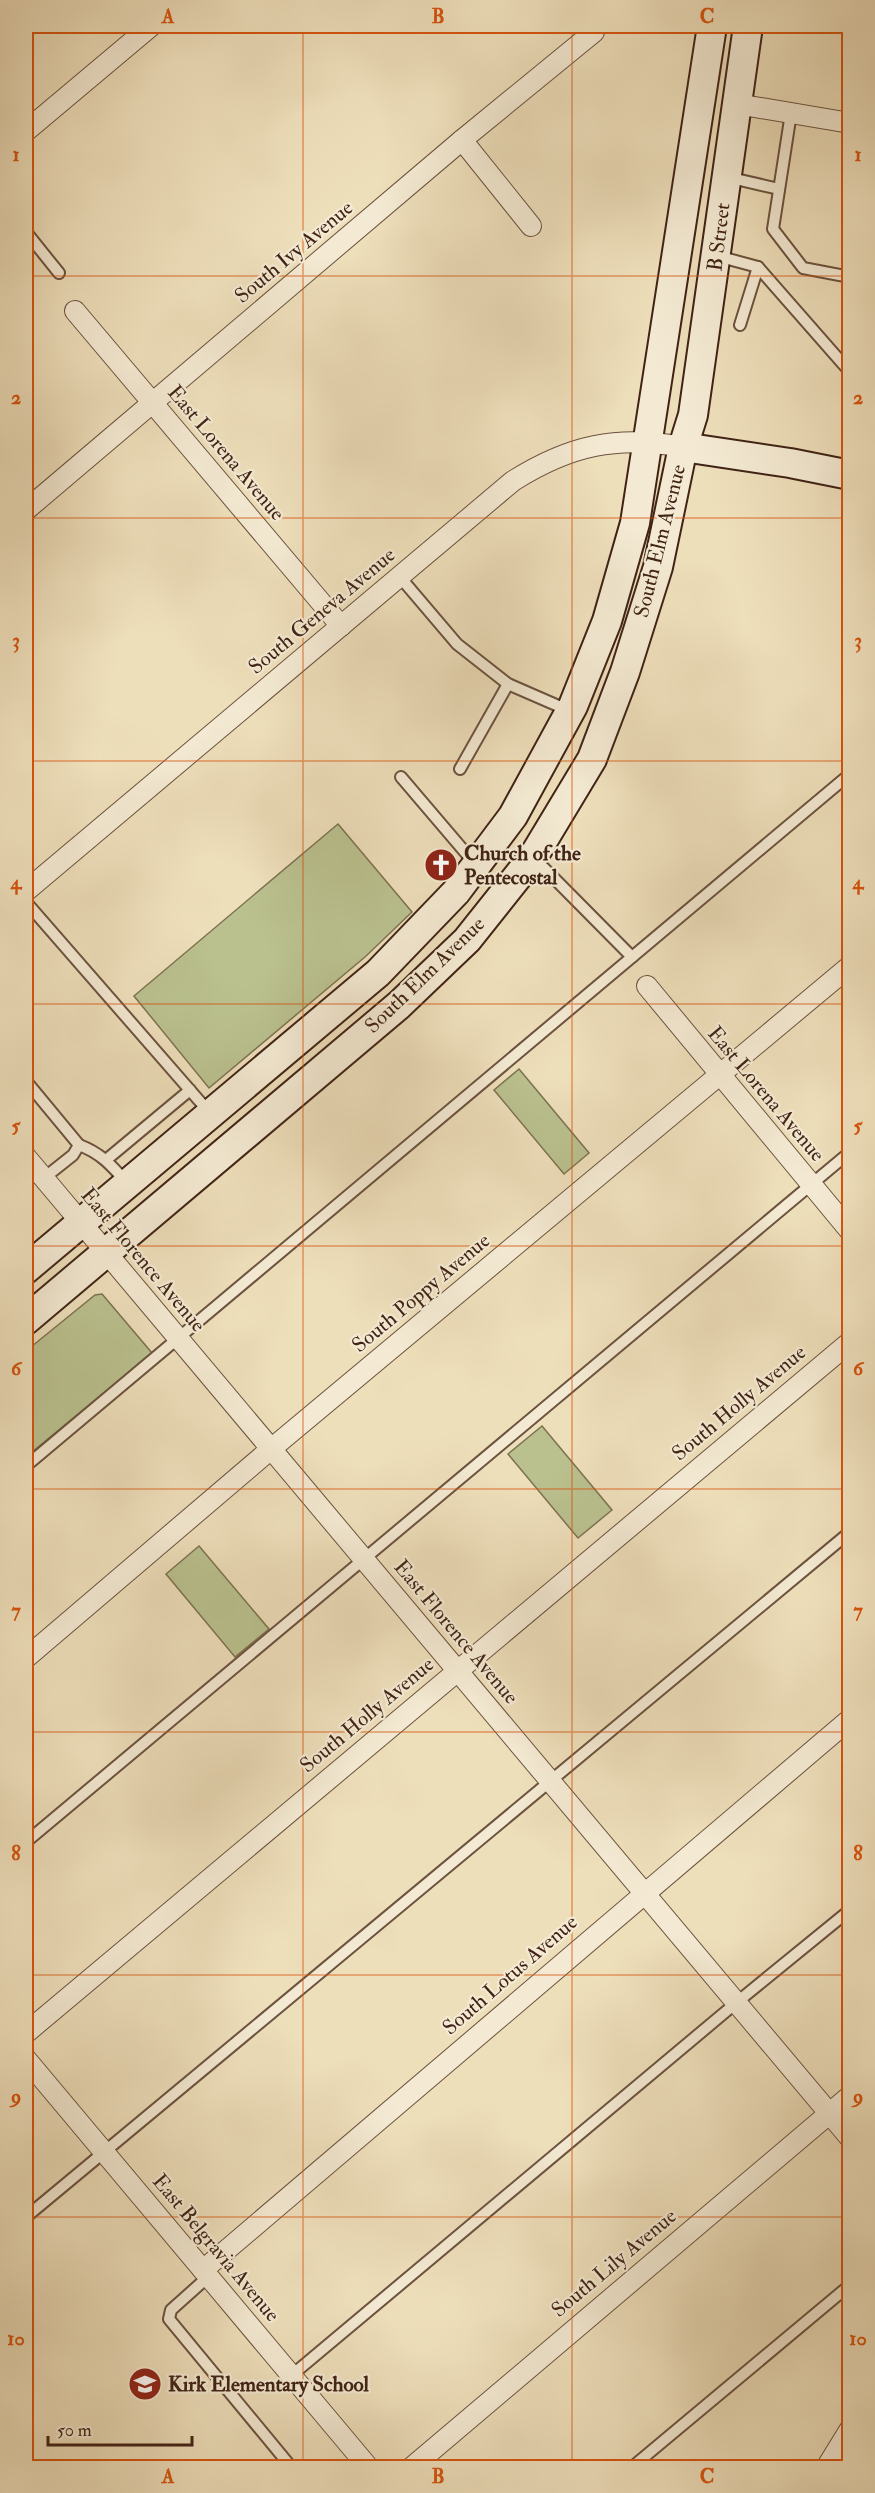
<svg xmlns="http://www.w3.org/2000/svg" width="875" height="2493" viewBox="0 0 875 2493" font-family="'IM FELL Double Pica',serif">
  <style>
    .green { fill: #bac18f; stroke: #7d7252; stroke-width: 1.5 }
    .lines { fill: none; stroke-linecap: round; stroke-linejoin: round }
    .lane-casing { stroke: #6c523f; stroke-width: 14 }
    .street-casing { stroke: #6c523f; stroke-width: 22 }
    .secondary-casing { stroke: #402316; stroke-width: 32 }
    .lane { stroke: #f4ead3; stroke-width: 10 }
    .street { stroke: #f4ead3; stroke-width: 20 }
    .secondary { stroke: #f4ead3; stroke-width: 28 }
    .grid { fill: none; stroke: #d7540d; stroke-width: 1.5; stroke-opacity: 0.55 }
    .labels { text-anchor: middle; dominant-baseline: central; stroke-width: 4.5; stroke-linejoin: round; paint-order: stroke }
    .street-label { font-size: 21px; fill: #402316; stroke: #f4ead3 }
    .poi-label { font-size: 21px; font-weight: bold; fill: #402316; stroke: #f4ead3; text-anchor: start }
    .neatline { fill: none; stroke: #d7540d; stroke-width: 2 }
    .grid-label { font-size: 20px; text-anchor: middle; font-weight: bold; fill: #d7540d }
  </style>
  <rect width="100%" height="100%" fill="#eedfbb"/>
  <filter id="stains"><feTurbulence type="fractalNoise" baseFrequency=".00333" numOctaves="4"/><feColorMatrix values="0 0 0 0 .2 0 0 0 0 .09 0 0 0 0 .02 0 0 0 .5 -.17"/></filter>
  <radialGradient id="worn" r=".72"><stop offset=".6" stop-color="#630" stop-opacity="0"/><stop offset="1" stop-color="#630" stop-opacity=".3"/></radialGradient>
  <g class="green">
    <polygon points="338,824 412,912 365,957 209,1088 134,996"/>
    <polygon points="519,1069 589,1153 564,1174 494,1090"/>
    <polygon points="102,1294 152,1353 26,1457 26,1351 95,1295"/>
    <polygon points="542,1426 612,1510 578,1538 508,1454"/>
    <polygon points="199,1546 269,1629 235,1657 166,1574"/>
  </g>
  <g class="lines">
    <g class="lane-casing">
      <g id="lane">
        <polyline points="791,113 773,229 803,268 850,277"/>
        <polyline points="727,177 779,189"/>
        <polyline points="26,232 59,273"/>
        <polyline points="717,256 758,267 850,372"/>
        <polyline points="740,325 758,267"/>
        <polyline points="400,577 457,644 508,684 570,711"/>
        <polyline points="460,769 508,684"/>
        <polyline points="401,777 476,865"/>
        <polyline points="533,857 632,957"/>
        <polyline points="26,902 209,1112"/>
        <polyline points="26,1081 79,1145 73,1155 44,1178"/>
        <path d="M79 1145C101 1153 112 1166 127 1183"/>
        <polyline points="106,1160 190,1090"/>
        <polyline points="26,1466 850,774"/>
        <polyline points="26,1842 850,1152"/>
        <polyline points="26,2217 850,1532"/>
        <polyline points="209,2276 171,2310 169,2319 292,2468"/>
        <polyline points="292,2375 736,2003 850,1910"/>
        <polyline points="631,2468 850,2285"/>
      </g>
    </g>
    <g class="street-casing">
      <g id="street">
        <polyline points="737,104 850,123"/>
        <polyline points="26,131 151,26"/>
        <polyline points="462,140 531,226"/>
        <polyline points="75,311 341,626"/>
        <polyline points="26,510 462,140 594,32 589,26"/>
        <path d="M26 891 513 481C570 445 617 435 683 447"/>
        <polyline points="647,986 850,1231"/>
        <polyline points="26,1157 850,2138"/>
        <polyline points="26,1658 271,1449 850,966"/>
        <polyline points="26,2033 850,1342"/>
        <polyline points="26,2059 369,2468"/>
        <polyline points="203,2270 850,1719"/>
        <polyline points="411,2468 850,2096"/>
        <polyline points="826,2468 850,2429"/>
      </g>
    </g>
    <g class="secondary-casing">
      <g id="secondary">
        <polyline points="683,447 790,463 850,475"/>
        <polyline points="26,1269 378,973 456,892 513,816 573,706 607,621 635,523 712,26"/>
        <polyline points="26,1320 399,1005 467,940 533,857 592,759 625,672 658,567 683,447 693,415 748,26"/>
      </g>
    </g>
    <use href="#lane" class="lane"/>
    <use href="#street" class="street"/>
    <use href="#secondary" class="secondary"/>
  </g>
  <path class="grid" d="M303 26V2468M572 26V2468M26 276H850M26 518H850M26 761H850M26 1004H850M26 1246H850M26 1489H850M26 1732H850M26 1975H850M26 2217H850"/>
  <defs>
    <g id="church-disc" transform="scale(1.725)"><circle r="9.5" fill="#8f2418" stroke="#f4ead3"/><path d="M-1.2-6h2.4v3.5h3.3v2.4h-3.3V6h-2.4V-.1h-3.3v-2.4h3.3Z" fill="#fff"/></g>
    <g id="school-disc" transform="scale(1.725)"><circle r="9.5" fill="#8f2418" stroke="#f4ead3"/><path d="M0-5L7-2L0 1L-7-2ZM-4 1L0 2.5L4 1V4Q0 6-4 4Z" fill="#fff"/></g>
  </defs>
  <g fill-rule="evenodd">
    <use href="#church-disc" x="441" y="865"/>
    <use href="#school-disc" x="145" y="2384"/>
  </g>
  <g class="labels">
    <g class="street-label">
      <text transform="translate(719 237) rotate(-83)">B Street</text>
      <text transform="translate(294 252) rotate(-40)">South Ivy Avenue</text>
      <text transform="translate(226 453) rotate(50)">East Lorena Avenue</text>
      <text transform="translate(660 541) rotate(-76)">South Elm Avenue</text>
      <text transform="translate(322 611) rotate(-40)">South Geneva Avenue</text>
      <text transform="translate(425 975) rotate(-44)">South Elm Avenue</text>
      <text transform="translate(766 1094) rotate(50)">East Lorena Avenue</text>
      <text transform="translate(143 1260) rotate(50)">East Florence Avenue</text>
      <text transform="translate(421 1293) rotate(-40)">South Poppy Avenue</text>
      <text transform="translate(739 1403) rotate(-40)">South Holly Avenue</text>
      <text transform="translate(456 1632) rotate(50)">East Florence Avenue</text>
      <text transform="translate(367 1715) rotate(-40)">South Holly Avenue</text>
      <text transform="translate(510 1975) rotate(-41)">South Lotus Avenue</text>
      <text transform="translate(216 2248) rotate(50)">East Belgravia Avenue</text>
      <text transform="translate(614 2263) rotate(-40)">South Lily Avenue</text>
    </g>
    <g class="poi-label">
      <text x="464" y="853">Church of the<tspan x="464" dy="24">Pentecostal</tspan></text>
      <text x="168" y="2384">Kirk Elementary School</text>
    </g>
  </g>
  <rect width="875" height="2493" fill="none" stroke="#eedfbb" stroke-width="66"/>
  <path d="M48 2436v9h144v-9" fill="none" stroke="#402316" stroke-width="3"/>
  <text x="57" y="2436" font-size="18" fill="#402316" stroke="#f4ead3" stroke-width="4.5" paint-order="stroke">50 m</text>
  <rect x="33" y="33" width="809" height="2427" class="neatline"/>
  <g class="grid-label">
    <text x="168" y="23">A</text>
    <text x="438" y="23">B</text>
    <text x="707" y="23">C</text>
    <text x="16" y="161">1</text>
    <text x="858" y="161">1</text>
    <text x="16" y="404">2</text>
    <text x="858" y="404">2</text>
    <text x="16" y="647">3</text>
    <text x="858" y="647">3</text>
    <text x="16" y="889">4</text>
    <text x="858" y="889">4</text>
    <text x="16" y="1132">5</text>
    <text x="858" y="1132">5</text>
    <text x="16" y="1375">6</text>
    <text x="858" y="1375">6</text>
    <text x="16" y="1617">7</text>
    <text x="858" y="1617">7</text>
    <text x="16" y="1860">8</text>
    <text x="858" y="1860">8</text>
    <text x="16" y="2103">9</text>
    <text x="858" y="2103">9</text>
    <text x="16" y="2345">10</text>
    <text x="858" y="2345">10</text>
    <text x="168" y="2483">A</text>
    <text x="438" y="2483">B</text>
    <text x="707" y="2483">C</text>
  </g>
  <rect width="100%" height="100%" filter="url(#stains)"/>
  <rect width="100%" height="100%" fill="url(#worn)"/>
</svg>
